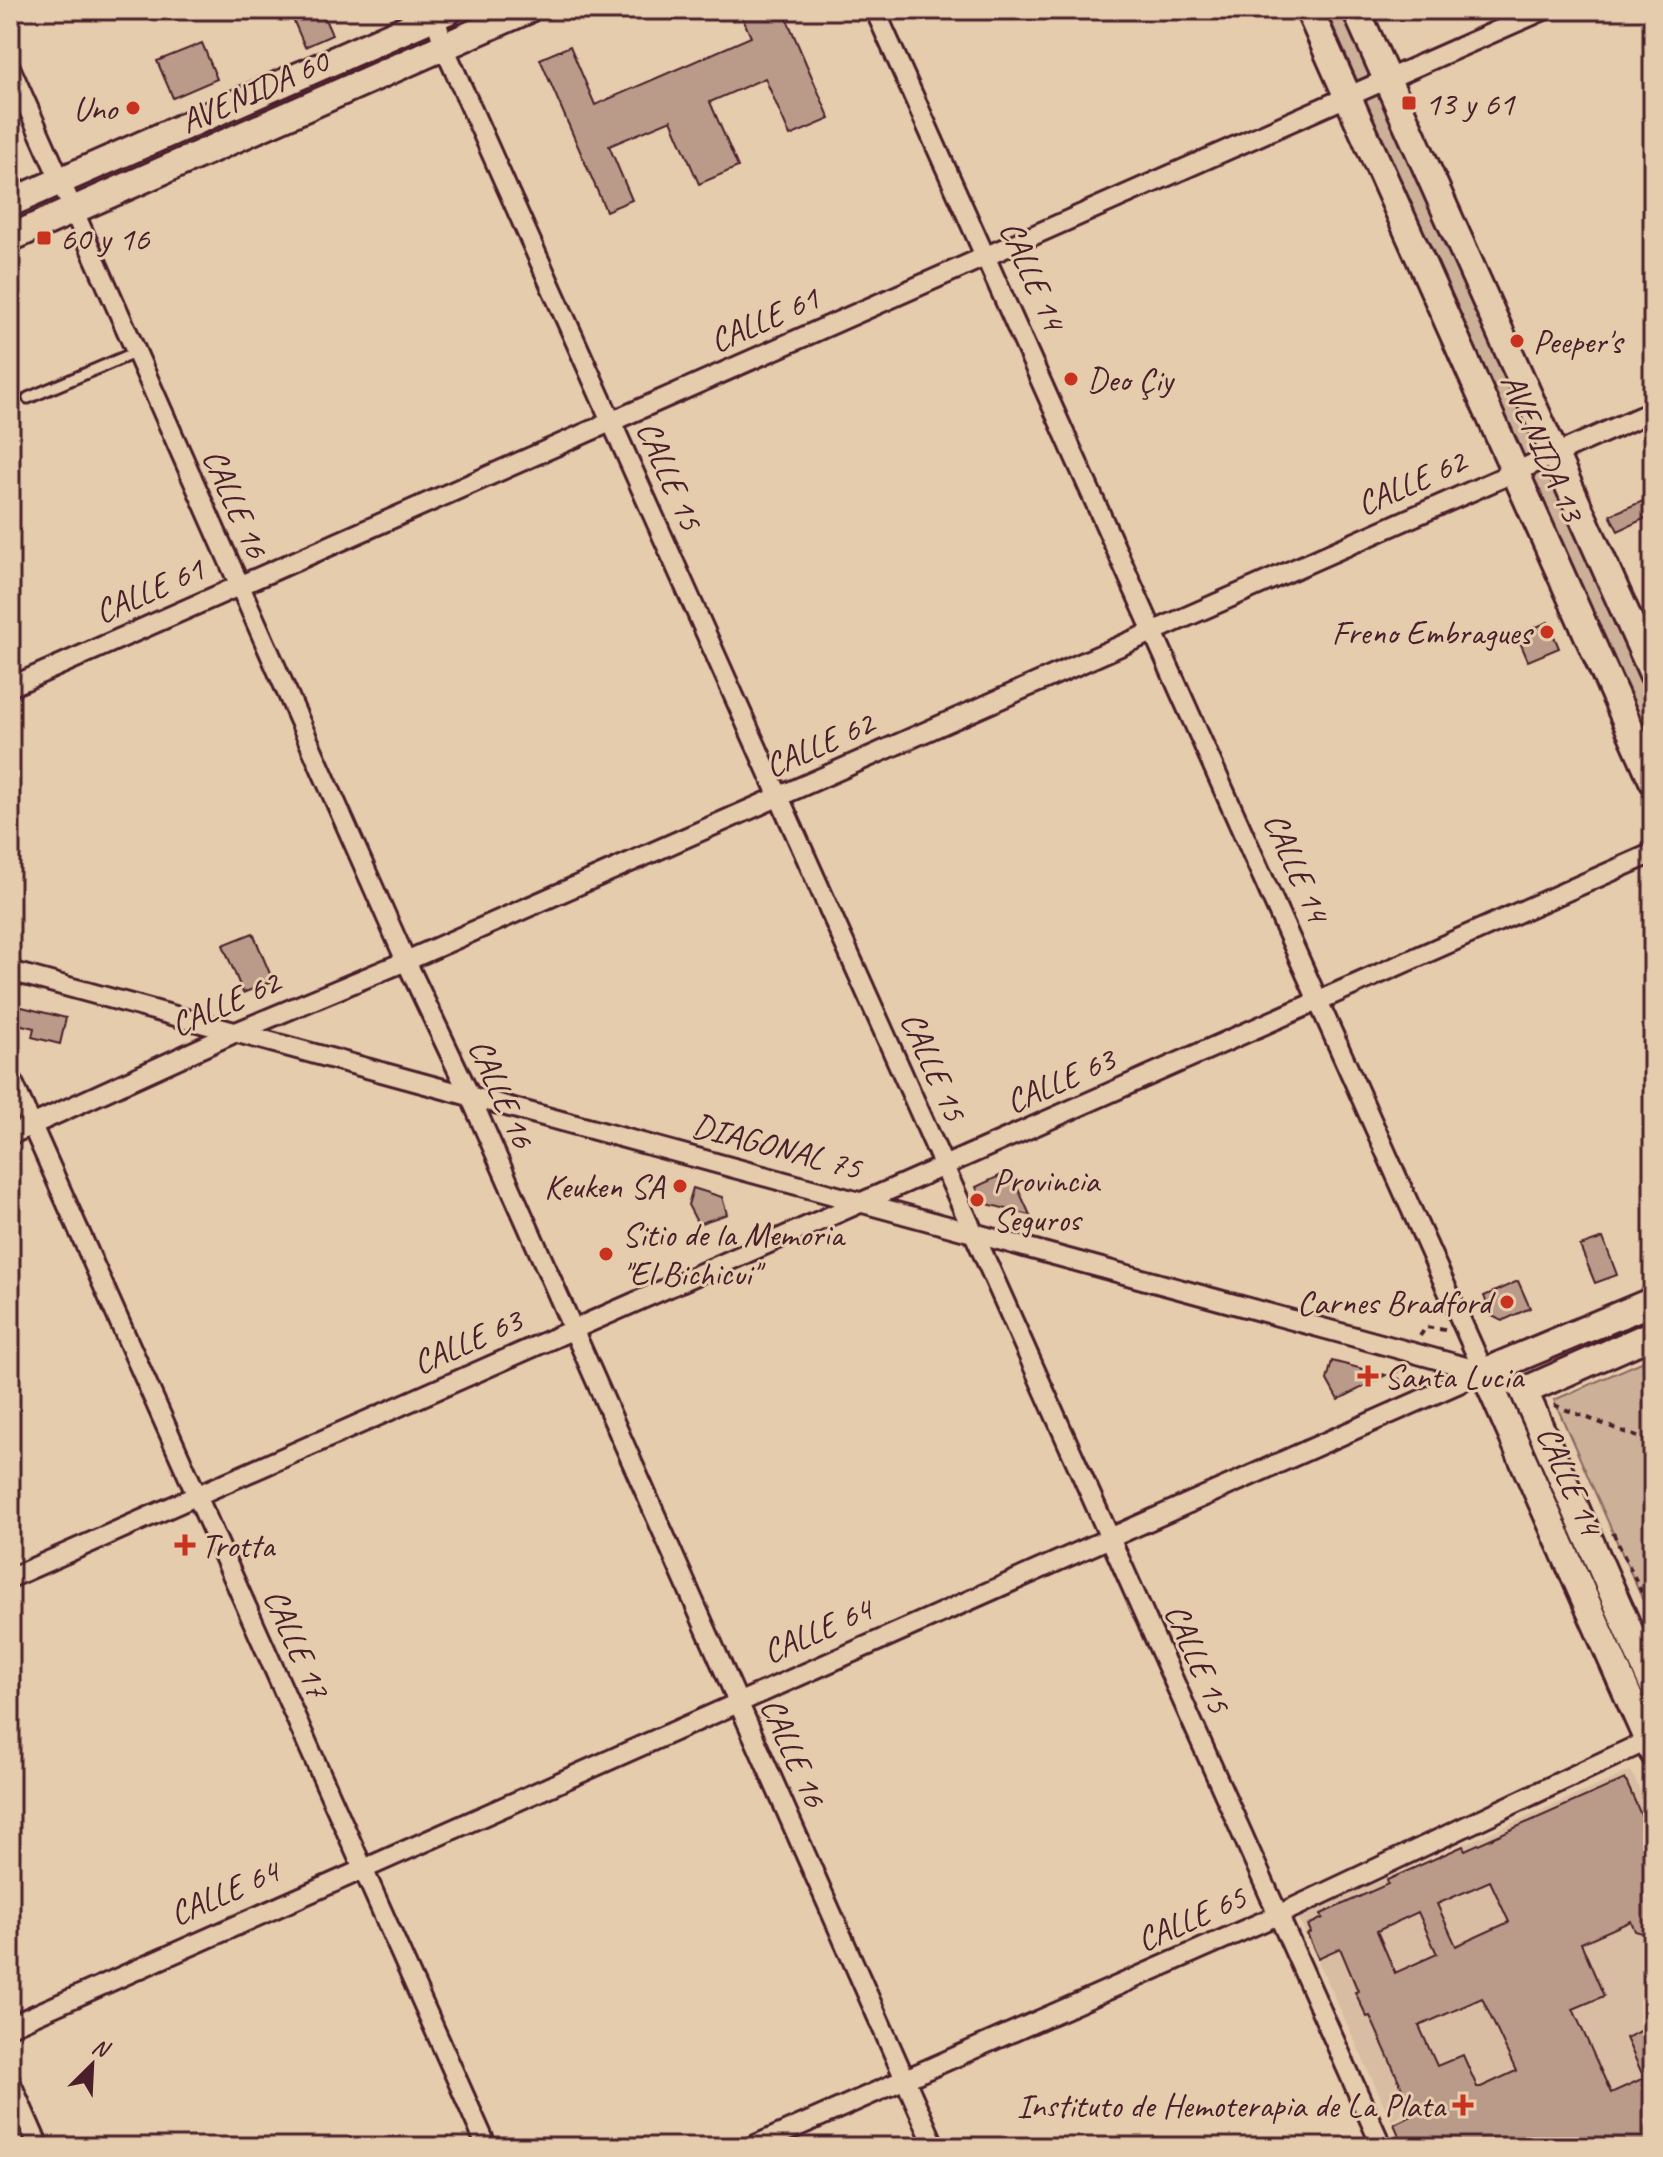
<svg xmlns="http://www.w3.org/2000/svg" width="1663" height="2157" viewBox="0 0 1663 2157" font-family="Caveat,sans-serif">
  <style>
    .built { fill: #d8bda2 }
    .green { fill: #ccb098; stroke: #8b6862; stroke-width: 2 }
    .building { fill: #ba9b89; stroke: #4a1f2b; stroke-width: 2; fill-rule: evenodd }
    .lines { fill: none; stroke-linecap: round; stroke-linejoin: round }
    .lane-casing { stroke: #4a1f2b; stroke-width: 15 }
    .street-casing { stroke: #4a1f2b; stroke-width: 24 }
    .secondary-casing { stroke: #4a1f2b; stroke-width: 32 }
    .path { stroke: #4a1f2b; stroke-width: 4; stroke-dasharray: 6 6; stroke-linecap: butt }
    .lane { stroke: #e5ccad; stroke-width: 9 }
    .street { stroke: #e5ccad; stroke-width: 18 }
    .secondary { stroke: #e5ccad; stroke-width: 26 }
    .poi-dot { fill: #c8321e; stroke: #e5ccad; stroke-width: 3 }
    .labels { text-anchor: middle; dominant-baseline: central; stroke-width: 6; stroke-linejoin: round; paint-order: stroke }
    .street-label { font-size: 34px; fill: #4a1f2b; stroke: #e5ccad }
    .poi-label { font-size: 34px; fill: #4a1f2b; stroke: #e5ccad; text-anchor: start }
  </style>
  <rect width="100%" height="100%" fill="#e5ccad"/>
  <filter id="ink" filterUnits="userSpaceOnUse"><feTurbulence type="fractalNoise" baseFrequency=".0125" numOctaves="2"/><feDisplacementMap in="SourceGraphic" scale="16" xChannelSelector="R" yChannelSelector="G"/><feConvolveMatrix kernelMatrix="1 2 1 2 8 2 1 2 1" color-interpolation-filters="sRGB"/></filter>
  <g filter="url(#ink)">
    <polygon class="built" points="1631,1771 1653,1818 1653,2147 1404,2147 1394,2124 1480,2085 1478,2082 1391,2120 1298,1917"/>
    <g class="green">
      <polygon points="1326,10 1350,10 1653,697 1653,752"/>
      <polygon points="1653,1357 1653,1623 1554,1400"/>
    </g>
    <g class="building">
      <polygon points="289,10 321,10 332,35 305,47"/>
      <polygon points="739,10 783,10 830,119 790,136 765,78 710,102 738,167 699,184 671,120 609,146 632,200 606,211 540,59 570,46 595,105 751,37"/>
      <polygon points="202,43 217,79 173,98 157,61"/>
      <polygon points="1643,501 1650,516 1618,531 1610,515"/>
      <polygon points="1548,622 1559,648 1528,661 1517,635"/>
      <polygon points="253,933 273,981 243,993 223,945"/>
      <polygon points="10,1004 66,1018 60,1044 32,1037 34,1028 10,1022"/>
      <polygon points="1010,1171 1030,1215 983,1203 976,1187"/>
      <polygon points="693,1188 722,1197 727,1214 698,1224 688,1205"/>
      <polygon points="1603,1238 1617,1275 1595,1283 1580,1246"/>
      <polygon points="1518,1281 1530,1308 1502,1321 1492,1316 1484,1296"/>
      <polygon points="1332,1361 1386,1375 1338,1400 1327,1380"/>
      <path d="M1625 1779 1653 1842V1936L1635 1931 1631 1921 1581 1943 1604 1996 1573 2009 1611 2093 1644 2078 1626 2038 1653 2025V2147H1404L1394 2124 1414 2115 1370 2016 1367 2017 1355 1992 1358 1991 1340 1948 1318 1958 1307 1934 1311 1932 1308 1925 1323 1918 1321 1914 1388 1884 1387 1880 1463 1846 1465 1850ZM1490 1881 1509 1922 1456 1946 1437 1904ZM1418 1912 1437 1954 1395 1973 1377 1931ZM1482 1998 1516 2071 1481 2087H1477L1463 2055 1437 2066 1419 2026Z"/>
    </g>
    <g class="lines">
      <g class="lane-casing">
        <polyline id="lane" points="28,398 134,353"/>
      </g>
      <g class="street-casing">
        <g id="street">
          <polyline points="433,10 444,47 1382,2147"/>
          <polyline points="875,10 1484,1372"/>
          <polyline points="10,67 406,961 470,1096 935,2147"/>
          <polyline points="10,687 1544,10"/>
          <polyline points="10,971 1484,1372 1524,1391"/>
          <polyline points="10,1076 487,2147"/>
          <polyline points="10,1135 236,1032 406,961 1653,411"/>
          <polyline points="10,1578 1653,853"/>
          <polyline points="10,2026 1484,1372"/>
          <polyline points="10,2081 39,2147"/>
          <polyline points="751,2147 1278,1915 1653,1738"/>
        </g>
      </g>
      <g class="secondary-casing">
        <g id="secondary">
          <polyline points="1309,10 1653,781"/>
          <polyline points="1356,10 1653,674"/>
          <polyline points="10,203 449,10"/>
          <polyline points="10,238 527,10"/>
          <polyline points="1653,1301 1484,1372 1653,1752"/>
          <polyline points="1653,1334 1524,1391 1653,1685"/>
        </g>
      </g>
      <g class="path">
        <polyline points="1420,1336 1426,1327 1445,1330"/>
        <polyline points="1399,1367 1396,1373 1402,1388"/>
        <polyline points="1554,1405 1653,1443"/>
        <polyline points="1613,1533 1653,1616"/>
      </g>
      <use href="#lane" class="lane"/>
      <use href="#street" class="street"/>
      <use href="#secondary" class="secondary"/>
    </g>
  </g>
  <g class="poi-dot">
    <rect x="1401" y="95" width="16" height="16" rx="4"/>
    <circle cx="133" cy="108" r="8"/>
    <rect x="36" y="230" width="16" height="16" rx="4"/>
    <circle cx="1517" cy="341" r="8"/>
    <circle cx="1071" cy="379" r="8"/>
    <circle cx="1547" cy="632" r="8"/>
    <circle cx="680" cy="1186" r="8"/>
    <circle cx="977" cy="1200" r="8"/>
    <circle cx="606" cy="1254" r="8"/>
    <circle cx="1507" cy="1302" r="8"/>
    <path d="M1364 1364h8v8h8v8h-8v8h-8v-8h-8v-8h8z"/>
    <path d="M181 1533h8v8h8v8h-8v8h-8v-8h-8v-8h8z"/>
    <path d="M1459 2093h8v8h8v8h-8v8h-8v-8h-8v-8h8z"/>
  </g>
  <g class="labels">
    <g class="street-label">
      <text transform="translate(254 91) rotate(-24)">AVENIDA 60</text>
      <text transform="translate(1033 275) rotate(66)">CALLE 14</text>
      <text transform="translate(764 319) rotate(-24)">CALLE 61</text>
      <text transform="translate(1543 447) rotate(66)">AVENIDA 13</text>
      <text transform="translate(670 475) rotate(66)">CALLE 15</text>
      <text transform="translate(1411 482) rotate(-24)">CALLE 62</text>
      <text transform="translate(236 503) rotate(66)">CALLE 16</text>
      <text transform="translate(149 590) rotate(-24)">CALLE 61</text>
      <text transform="translate(819 744) rotate(-24)">CALLE 62</text>
      <text transform="translate(1297 867) rotate(66)">CALLE 14</text>
      <text transform="translate(225 1003) rotate(-24)">CALLE 62</text>
      <text transform="translate(934 1066) rotate(66)">CALLE 15</text>
      <text transform="translate(1060 1080) rotate(-24)">CALLE 63</text>
      <text transform="translate(502 1093) rotate(66)">CALLE 16</text>
      <text transform="translate(777 1146) rotate(15)">DIAGONAL 75</text>
      <text transform="translate(467 1341) rotate(-24)">CALLE 63</text>
      <text transform="translate(1570 1480) rotate(66)">CALLE 14</text>
      <text transform="translate(817 1630) rotate(-24)">CALLE 64</text>
      <text transform="translate(297 1643) rotate(66)">CALLE 17</text>
      <text transform="translate(1198 1658) rotate(66)">CALLE 15</text>
      <text transform="translate(794 1752) rotate(66)">CALLE 16</text>
      <text transform="translate(224 1892) rotate(-24)">CALLE 64</text>
      <text transform="translate(1191 1918) rotate(-24)">CALLE 65</text>
    </g>
    <g class="poi-label">
      <text x="1425" y="103">13 y 61</text>
      <text x="117" y="108" text-anchor="end">Uno</text>
      <text x="60" y="238">60 y 16</text>
      <text x="1533" y="341">Peeper's</text>
      <text x="1087" y="379">Deo Çiy</text>
      <text x="1531" y="632" text-anchor="end">Freno Embragues</text>
      <text x="993" y="1180">Provincia<tspan x="993" dy="39">Seguros</tspan></text>
      <text x="664" y="1186" text-anchor="end">Keuken SA</text>
      <text x="622" y="1234">Sitio de la Memoria<tspan x="622" dy="39">"El Bichicui"</tspan></text>
      <text x="1491" y="1302" text-anchor="end">Carnes Bradford</text>
      <text x="1384" y="1376">Santa Lucia</text>
      <text x="201" y="1545">Trotta</text>
      <text x="1445" y="2105" text-anchor="end">Instituto de Hemoterapia de La Plata</text>
    </g>
  </g>
  <rect width="1663" height="2157" fill="none" stroke="#e5ccad" stroke-width="40"/>
  <rect x="20" y="20" width="1623" height="2117" fill="none" stroke="#4a1f2b" stroke-width="3" filter="url(#ink)"/>
  <g transform="translate(92 2065) rotate(24)" stroke="#e5ccad" stroke-width="6" paint-order="stroke">
  <path d="M0-6L14 30L0 20L-14 30Z" fill="#4a1f2b"/>
  <text y="-12" font-size="22" font-weight="bold" text-anchor="middle" fill="#4a1f2b">N</text>
  </g>
</svg>
